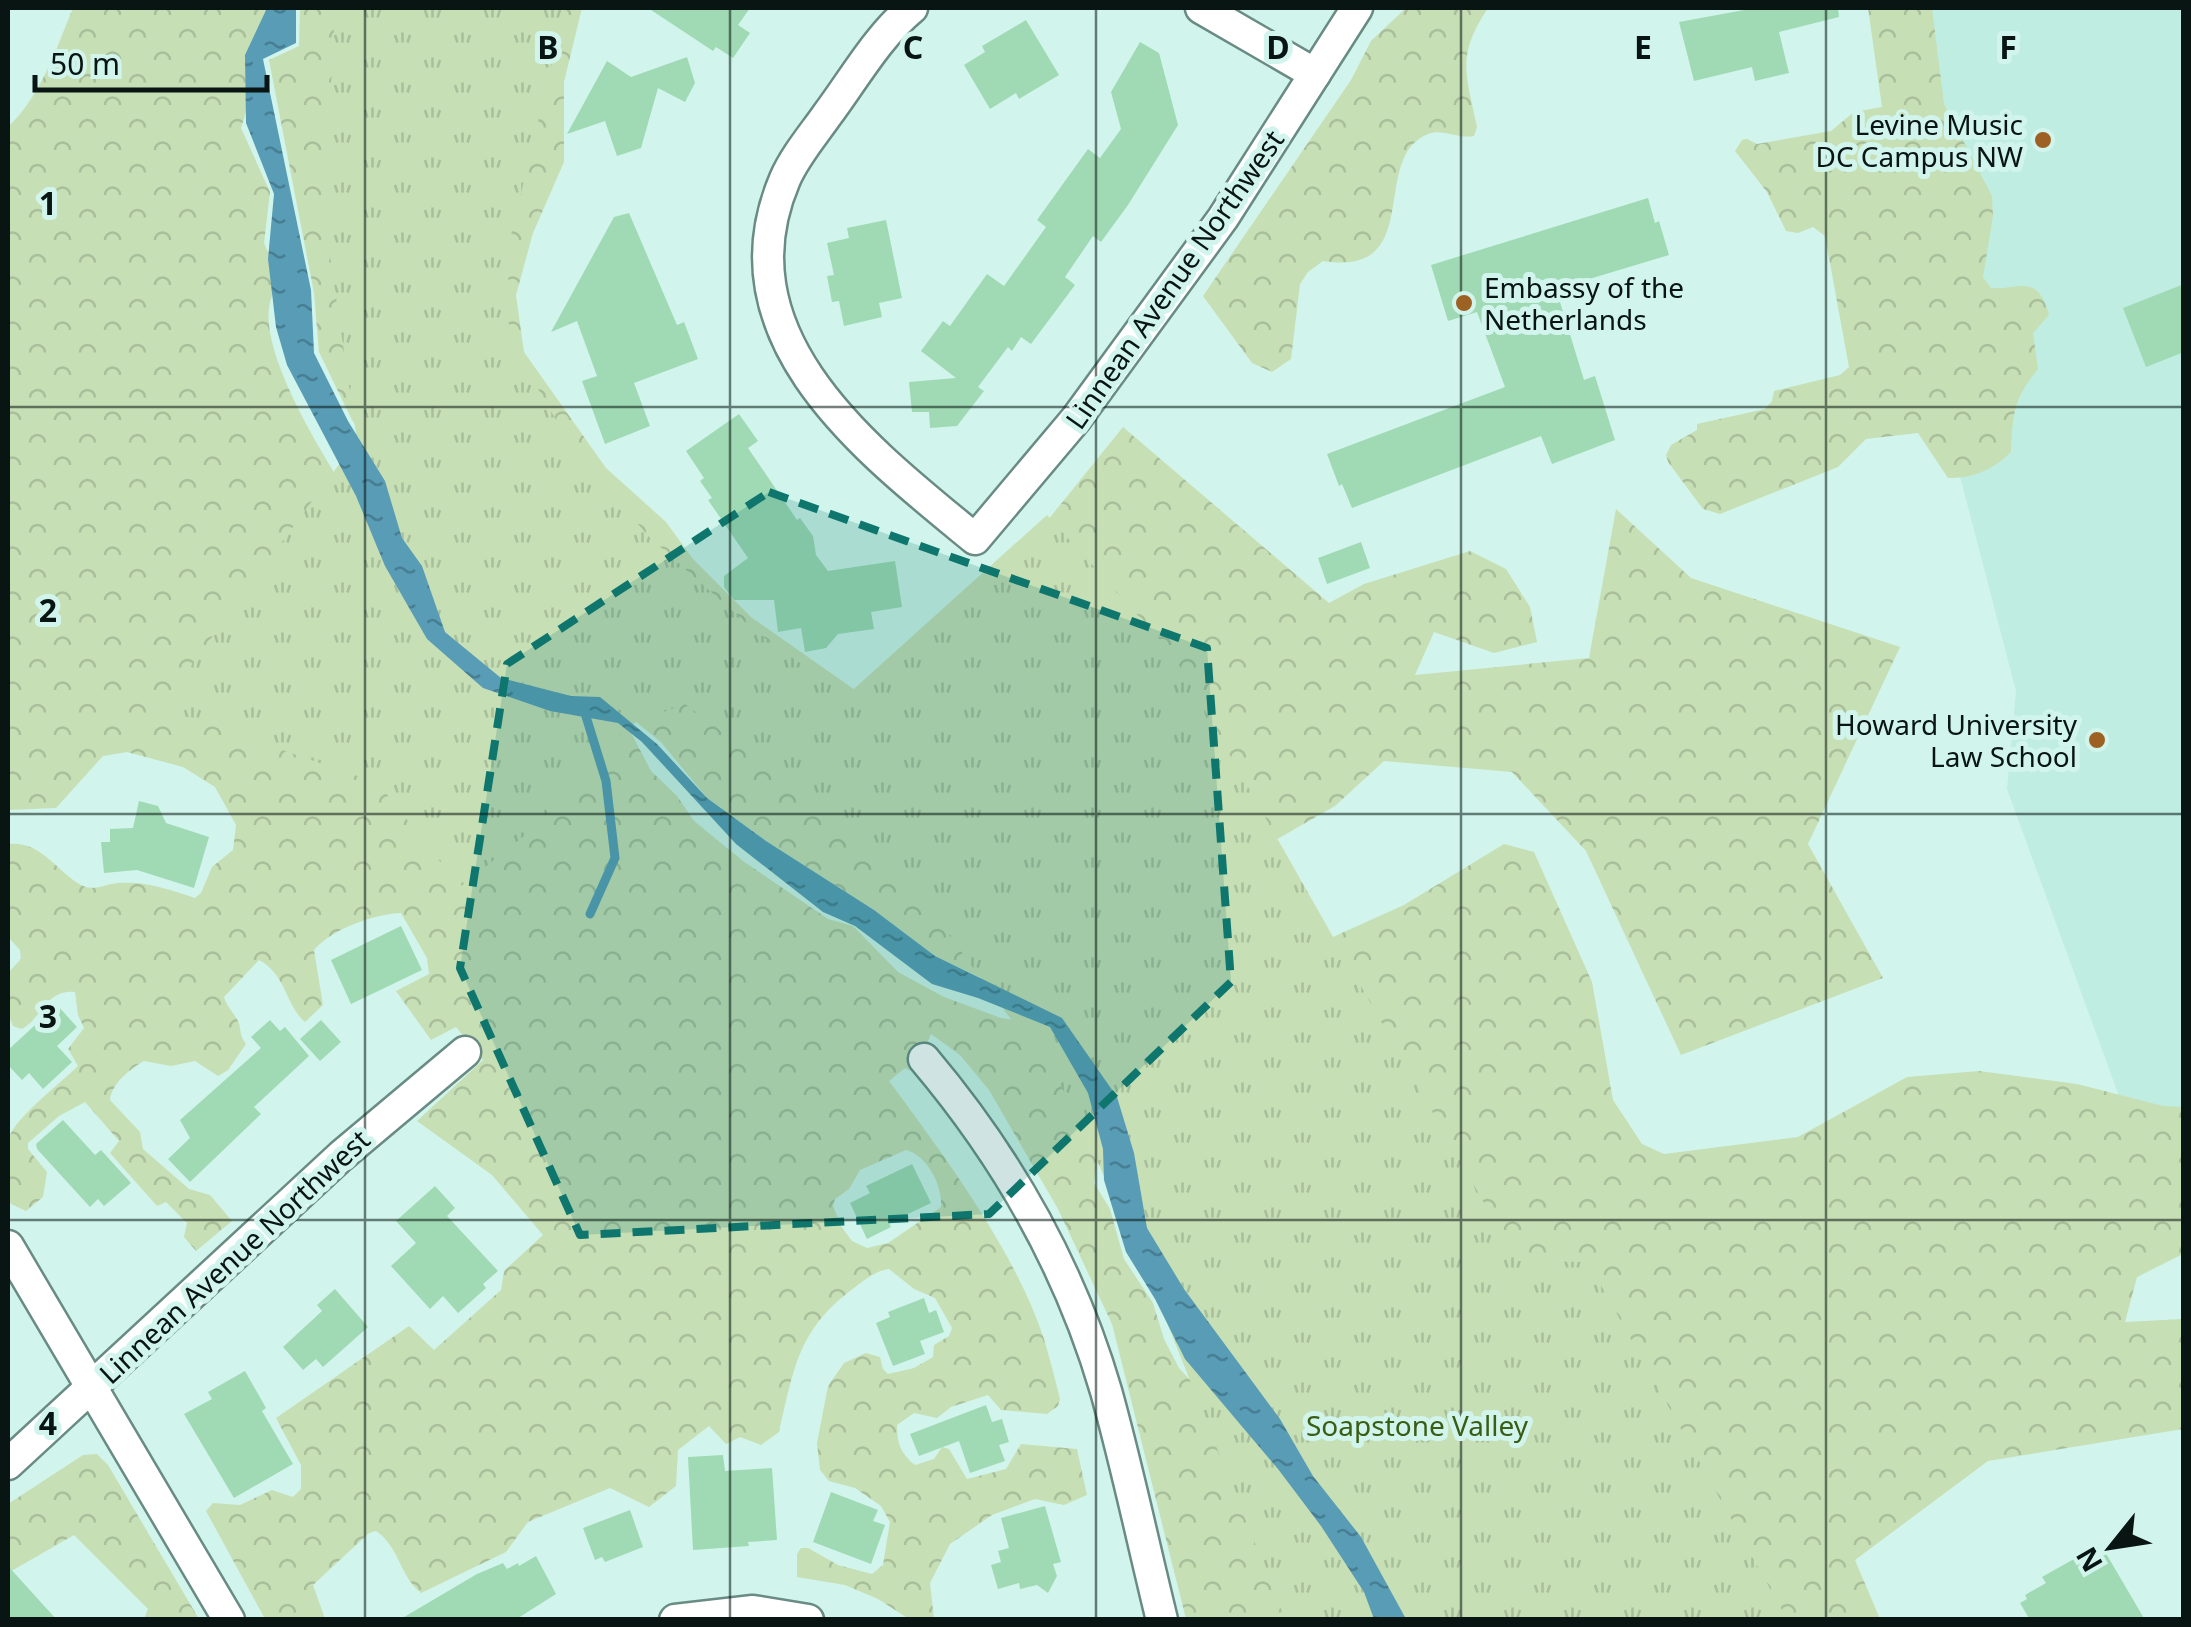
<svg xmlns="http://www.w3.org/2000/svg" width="2191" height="1627" viewBox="0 0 2191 1627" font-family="'Noto Sans',sans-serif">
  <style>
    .built { fill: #bfede1 }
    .forest { fill: url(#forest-crowns); fill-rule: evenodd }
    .park { fill: url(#park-tufts) }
    .water { fill: url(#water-ripples) }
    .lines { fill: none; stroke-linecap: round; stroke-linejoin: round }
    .stream { stroke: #589cb6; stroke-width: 9 }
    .building { fill: #a0dab4 }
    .minor-casing { stroke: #698b83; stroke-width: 35 }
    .minor { stroke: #fff; stroke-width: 30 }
    .marked { fill: #0f766e; fill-opacity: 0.2; stroke: #0f766e; stroke-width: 8; stroke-dasharray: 20 12; stroke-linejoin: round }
    .grid { fill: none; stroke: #081512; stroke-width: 2.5; stroke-opacity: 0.55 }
    .poi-dot { fill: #9d6123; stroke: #d1f5ec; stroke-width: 4 }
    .labels { text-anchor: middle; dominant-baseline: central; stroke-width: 10; stroke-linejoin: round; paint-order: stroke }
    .poi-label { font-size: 28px; fill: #081512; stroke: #d1f5ec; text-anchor: end }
    .street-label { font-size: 28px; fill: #081512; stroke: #d1f5ec }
    .park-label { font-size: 28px; fill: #395d13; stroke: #d1f5ec }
    .grid-label { font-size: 32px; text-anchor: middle; font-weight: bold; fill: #081512; stroke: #d1f5ec; stroke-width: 10; stroke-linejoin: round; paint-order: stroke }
  </style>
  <defs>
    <pattern id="forest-crowns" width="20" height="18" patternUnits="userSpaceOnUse" patternTransform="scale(2.5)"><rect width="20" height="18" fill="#c7dfb5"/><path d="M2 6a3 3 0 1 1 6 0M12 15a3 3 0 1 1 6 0" fill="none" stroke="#a9be9b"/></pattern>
    <pattern id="park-tufts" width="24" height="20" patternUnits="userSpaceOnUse" patternTransform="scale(2.5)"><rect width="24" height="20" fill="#c7dfb5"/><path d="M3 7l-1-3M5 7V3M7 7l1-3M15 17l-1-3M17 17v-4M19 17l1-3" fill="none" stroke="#a9be9b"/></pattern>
    <pattern id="water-ripples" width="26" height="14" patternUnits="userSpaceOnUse" patternTransform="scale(2.5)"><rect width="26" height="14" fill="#589cb6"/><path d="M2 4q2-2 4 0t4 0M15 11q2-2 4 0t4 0" fill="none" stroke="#477e93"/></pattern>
  </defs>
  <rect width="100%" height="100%" fill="#d1f5ec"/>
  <polygon class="built" points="1886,8 2183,8 2183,1130 2132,1132 2007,789 2016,691 1932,369"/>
  <g class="forest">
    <path d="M73 8H275C256 49 255 86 241 128L270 192 264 243 279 278C276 287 270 298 269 308 263 357 318 447 344 488L629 729 651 771 677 796 694 821 743 861 828 919 853 926 898 972 944 997 1001 1018 1038 1024 1100 1143 1094 1183 1110 1209 1124 1259 1153 1303 1164 1339 1179 1368 1246 1440 1367 1619H1186L1112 1324 1058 1209 989 1090 960 1055 931 1034 915 1073 905 1068 889 1081C945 1157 1014 1249 1044 1339 1050 1359 1055 1379 1060 1399L1058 1406 1047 1414 1001 1410 988 1395 951 1407 937 1418 914 1413 897 1425C897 1444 901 1454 915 1465L934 1459 942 1447 949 1449 967 1479 1006 1469 1021 1444 1077 1449 1087 1495 1064 1505 1035 1499 992 1515 950 1544 930 1583 934 1619H909L878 1599 845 1585 797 1577V1554L801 1548H808L838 1565 872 1574 883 1565 890 1522 881 1506 855 1488 829 1481 820 1470 817 1443 828 1386 844 1363 866 1353 880 1357 883 1369 888 1374 914 1368 933 1357 934 1345 949 1336 952 1328 935 1298 914 1289 889 1269C875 1271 866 1279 854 1288 798 1329 794 1368 779 1432L761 1445 740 1437 726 1444 709 1426 678 1450 676 1486 649 1507 610 1488 528 1522 506 1552 421 1593C400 1577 399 1546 376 1531L369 1533 313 1585 325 1619H265L206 1511 213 1503 240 1505 272 1490 293 1497 301 1489V1465L276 1418 409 1326 434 1350 501 1290 504 1271 543 1235 492 1175 417 1121 483 1060 456 1027 431 1040 396 991 429 974 427 958 401 913C374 914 332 929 314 950L323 1005 305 1022C286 1006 286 974 259 960L224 997C227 1007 235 1014 239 1023 241 1032 240 1036 246 1044L228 1070 218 1076 195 1061 171 1066 144 1061C130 1069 112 1083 110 1100L140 1132 143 1149 189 1189 210 1195 232 1221 196 1251 184 1237 187 1223 166 1202 157 1206 110 1153 119 1141 85 1102 59 1116 28 1143V1149L47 1172 43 1197 26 1211 11 1204 8 1198C8 1180 5 1159 8 1141 11 1121 62 1082 78 1066L68 1049 84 1028 78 1015 75 992C46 989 43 1017 22 1029L13 1026 8 1014V973L21 959 20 950 8 937V844C41 840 55 870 81 885 94 892 105 884 118 883 146 881 168 889 195 898L201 893 212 867 233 850 236 825 215 787 183 767 127 752 103 756 56 808 8 810V127C41 96 56 49 73 8ZM906 1150C927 1155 943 1186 941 1207L888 1243 867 1248 852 1241 841 1226 833 1206 835 1199 849 1189 860 1170Z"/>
    <polygon points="300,8 582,8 564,82 564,162 533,233 516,295 524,352 606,468 666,522 693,559 751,617 855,690 1035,536 1123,427 1329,603 1364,584 1470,551 1506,569 1530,607 1537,642 1494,653 1434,632 1415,675 1589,658 1616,509 1691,578 1900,647 1808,844 1883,978 1681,1055 1586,851 1512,772 1384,761 1335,806 1260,849 1305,956 1335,936 1404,905 1504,844 1534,852 1592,982 1613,1100 1642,1144 1664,1154 1798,1137 1907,1077 1979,1071 2077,1084 2163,1106 2183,1107 2183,1254 2137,1277 2125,1322 2183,1319 2183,1429 1988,1461 1855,1560 1880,1619 1407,1619 1141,1187 998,986 935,956 874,910 766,841 707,798 661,742 600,693 389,479 351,418 319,352 314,293 269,60 299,46"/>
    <path d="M1406 8H1488C1456 56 1466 74 1477 127L1474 136C1458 139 1442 128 1428 134 1368 158 1427 277 1323 261L1308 272 1300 284 1291 359 1272 372 1252 363 1203 296 1351 80 1371 41Z"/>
    <path d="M1868 8H1932L1944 104 1992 196 1993 216 1983 277 1991 288C2020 290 2037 272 2049 315L2033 333 2038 369C2013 400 2013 413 2011 452 1994 469 1973 479 1948 478L1918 433 1866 439 1838 467 1720 514 1703 509 1668 462 1666 455 1671 445 1697 430V424L1765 409 1772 401 1774 391 1840 375 1849 367 1825 236 1813 227 1798 233 1786 231 1767 192 1735 151 1742 140 1747 139 1757 144 1831 131 1854 112 1882 107Z"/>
    <polygon points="97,1454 108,1465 199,1619 144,1619 148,1609 74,1535 8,1573 8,1504 83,1455"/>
  </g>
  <polygon class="park" points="335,8 565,8 508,248 509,339 569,442 648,536 755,631 846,696 1047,515 1172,653 1517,1261 1588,1262 1787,1619 1285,1619 1140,1255 1068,1097 941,924 799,789 685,704 636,722 590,759 538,825 460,887 378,783 160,708 357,440 330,256 326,186"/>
  <polygon class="water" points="267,8 296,8 296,43 263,59 311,290 314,353 348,421 385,481 402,538 422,566 445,632 501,678 571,696 600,697 657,744 707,798 766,841 874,910 935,956 1062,1018 1117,1097 1134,1153 1147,1228 1184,1289 1280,1419 1313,1476 1361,1537 1406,1619 1374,1619 1364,1592 1321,1526 1278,1469 1185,1359 1155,1299 1126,1252 1104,1180 1103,1149 1088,1093 1050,1027 978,998 932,984 855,926 823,912 736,844 642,742 618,723 550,711 483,688 427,639 385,566 356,496 287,365 276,327 268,259 274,194 246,123 245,55"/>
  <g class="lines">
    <polyline class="stream" points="584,710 606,781 615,858 590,914"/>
  </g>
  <g class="building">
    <polygon points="648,8 750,8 738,25 750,33 733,58 716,47 713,51"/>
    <polygon points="1755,8 1838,8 1839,17 1779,32 1789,73 1755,81 1752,67 1694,81 1679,22"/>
    <polygon points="1026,20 1059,75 1019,99 1016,93 990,109 964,65 985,52 982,46"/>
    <polygon points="1140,42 1159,53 1178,125 1128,205 1101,242 1093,236 1065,277 1075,285 1031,344 1021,337 1012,351 1008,347 978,387 984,391 957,426 930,428 929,412 912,412 909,382 956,378 921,351 943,321 950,326 987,274 1004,286 1046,227 1037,220 1088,149 1100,158 1121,129 1111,92"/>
    <polygon points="687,57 695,83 685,102 658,88 641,148 617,156 605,121 567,134 607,61 631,77"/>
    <polygon points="1648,198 1655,223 1659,221 1669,255 1556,289 1584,380 1595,376 1615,440 1552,464 1541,436 1352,508 1342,484 1339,486 1327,454 1505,387 1477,312 1448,321 1431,265"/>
    <polygon points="629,213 677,325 684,322 698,359 634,383 650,426 605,444 582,381 597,376 577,321 551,332 614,217"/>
    <polygon points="886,220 902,298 879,303 882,317 844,326 839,301 832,302 827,276 834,275 827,243 849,238 847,228"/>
    <polygon points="2184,284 2184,352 2146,367 2123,308"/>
    <polygon points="739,414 758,441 748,448 797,520 800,518 813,536 816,555 828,571 895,561 902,607 871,612 874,629 838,634 826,648 805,652 801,628 778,632 774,600 734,600 724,587 724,576 748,558 708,500 712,498 700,481 704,478 686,451"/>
    <polygon points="1361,542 1370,568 1327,584 1318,558"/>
    <polygon points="139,801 158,806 166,823 209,837 194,888 137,870 104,873 101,842 110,842 110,829 133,828"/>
    <polygon points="401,926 422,970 351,1004 331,960"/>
    <polygon points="57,1005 77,1027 57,1046 72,1062 43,1089 29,1073 22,1080 8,1065 8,1050"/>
    <polygon points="270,1020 280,1031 285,1027 309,1056 254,1107 261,1114 190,1182 168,1159 190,1138 180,1120 261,1048 251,1037"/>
    <polygon points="321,1020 341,1042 320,1061 300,1039"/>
    <polygon points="63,1120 95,1155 101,1150 131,1183 104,1206 98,1199 90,1207 37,1149 36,1144"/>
    <polygon points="912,1164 931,1203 889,1223 891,1227 867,1239 850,1203 870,1193 866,1186"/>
    <polygon points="435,1186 455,1208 447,1216 498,1271 483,1284 486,1288 458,1313 443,1296 430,1309 391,1266 416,1243 396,1221"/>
    <polygon points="335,1289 368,1327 323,1367 316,1359 303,1370 283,1347 322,1311 317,1305"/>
    <polygon points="924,1298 929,1313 936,1310 944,1332 920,1341 925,1354 893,1366 876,1323 890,1317 888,1312"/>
    <polygon points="245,1371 266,1408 262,1411 293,1464 234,1498 184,1414 212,1399 208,1392"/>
    <polygon points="986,1405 992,1422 1002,1419 1009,1442 999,1445 1005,1461 970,1473 959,1441 919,1456 910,1434"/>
    <polygon points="723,1455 725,1471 772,1468 777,1540 748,1542 749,1546 693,1550 688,1457"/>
    <polygon points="831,1492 878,1510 873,1521 885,1525 871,1564 813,1542"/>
    <polygon points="1045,1506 1061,1562 1053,1564 1057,1576 1048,1593 1037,1585 1020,1589 1019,1583 998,1589 991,1565 1001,1562 998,1551 1009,1548 1001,1518"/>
    <polygon points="630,1510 643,1547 605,1562 602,1557 595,1560 583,1528"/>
    <polygon points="2104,1550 2145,1620 2030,1620 2020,1603 2027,1599 2025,1595 2046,1583 2042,1577 2081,1555 2084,1561"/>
    <polygon points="536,1556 556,1594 515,1620 399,1620 477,1574 503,1563 507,1569 518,1563 519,1566"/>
    <polygon points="8,1566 57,1620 8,1620"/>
  </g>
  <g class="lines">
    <g class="minor-casing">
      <g id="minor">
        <path d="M912 8C877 37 854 79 827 115 813 135 795 156 785 179 717 337 868 451 975 539L1076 419 1223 218 1357 8"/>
        <polyline points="1201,8 1315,74"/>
        <path d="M924 1059C1006 1156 1070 1268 1106 1391 1127 1466 1143 1543 1162 1620"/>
        <polyline points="8,1246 229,1620"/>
        <polyline points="8,1464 341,1156 465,1052"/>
        <polyline points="675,1620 753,1611 808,1620"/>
      </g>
    </g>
    <use href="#minor" class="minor"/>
  </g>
  <path class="marked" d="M769 492 1207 648 1231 982 989 1214 580 1235 460 968 507 664Z"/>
  <path class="grid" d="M365 8V1620M730 8V1620M1096 8V1620M1461 8V1620M1826 8V1620M8 407H2184M8 814H2184M8 1220H2184"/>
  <g class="poi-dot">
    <circle cx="2043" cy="140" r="10"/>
    <circle cx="1464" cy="303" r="10"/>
    <circle cx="2097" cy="740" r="10"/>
  </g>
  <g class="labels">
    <g class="poi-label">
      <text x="2023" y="124">Levine Music<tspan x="2023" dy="32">DC Campus NW</tspan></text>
      <text x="1484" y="287" text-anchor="start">Embassy of the<tspan x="1484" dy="32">Netherlands</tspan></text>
      <text x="2077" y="724">Howard University<tspan x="2077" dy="32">Law School</tspan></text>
    </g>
    <g class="street-label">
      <text transform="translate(1174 279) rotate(-55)">Linnean Avenue Northwest</text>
      <text transform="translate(234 1256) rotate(-43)">Linnean Avenue Northwest</text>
    </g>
    <g class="park-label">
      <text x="1417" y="1425">Soapstone Valley</text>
    </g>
  </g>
  <g class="grid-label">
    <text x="548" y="59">B</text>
    <text x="913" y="59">C</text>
    <text x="1278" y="59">D</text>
    <text x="1643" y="59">E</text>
    <text x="2008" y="59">F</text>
    <text x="48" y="215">1</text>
    <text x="48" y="622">2</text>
    <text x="48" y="1028">3</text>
    <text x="48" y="1435">4</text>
  </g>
  <rect width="2191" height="1627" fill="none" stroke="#081512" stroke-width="20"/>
  <g transform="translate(2111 1547) rotate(240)" stroke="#d1f5ec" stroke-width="8" paint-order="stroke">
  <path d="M0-8L18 38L0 25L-18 38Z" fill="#081512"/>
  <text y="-15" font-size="28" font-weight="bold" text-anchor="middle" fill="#081512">N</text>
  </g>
  <path d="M35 75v15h232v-15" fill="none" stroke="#081512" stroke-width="5"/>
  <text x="50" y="75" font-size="30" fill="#081512" stroke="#d1f5ec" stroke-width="8" paint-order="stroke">50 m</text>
</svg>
